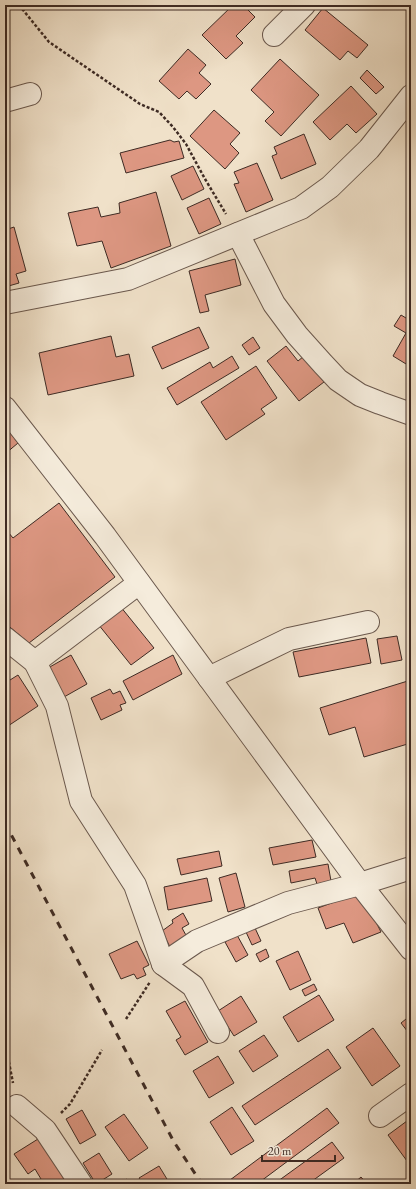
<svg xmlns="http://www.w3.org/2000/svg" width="416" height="1189" viewBox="0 0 416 1189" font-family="'EB Garamond',serif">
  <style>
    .building { fill: #dd9782; stroke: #3e2b24 }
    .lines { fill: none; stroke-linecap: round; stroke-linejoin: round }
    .minor-casing { stroke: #6a584d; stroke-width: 24 }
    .path { stroke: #3e2b24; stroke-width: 2.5; stroke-dasharray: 3 2; stroke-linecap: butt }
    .minor { stroke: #f5ecdc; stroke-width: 22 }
    .rail { stroke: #3e2b24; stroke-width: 3; stroke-dasharray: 7 7; stroke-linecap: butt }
  </style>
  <rect width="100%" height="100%" fill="#f0e1c9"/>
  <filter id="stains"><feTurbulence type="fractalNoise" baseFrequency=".005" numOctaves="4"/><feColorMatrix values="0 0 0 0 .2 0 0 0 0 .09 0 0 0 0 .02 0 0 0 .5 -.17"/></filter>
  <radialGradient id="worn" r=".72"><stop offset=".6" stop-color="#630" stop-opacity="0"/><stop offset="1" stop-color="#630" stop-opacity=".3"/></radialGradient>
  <g class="building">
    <polygon points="233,5 247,5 245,7 255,17 236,36 243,43 226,59 202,35"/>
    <polygon points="323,8 368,45 357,58 348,51 340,60 305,30"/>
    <polygon points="188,49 206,65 199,73 211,84 196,99 187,91 179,99 159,81"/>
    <polygon points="280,59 319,95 281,136 265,121 274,112 251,90"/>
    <polygon points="367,70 384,87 376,94 360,78"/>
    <polygon points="351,86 377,114 356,133 347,124 330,140 313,122"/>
    <polygon points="214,110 240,133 230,144 239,153 225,169 190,136"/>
    <polygon points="304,134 316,164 281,179 272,156 277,154 274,147"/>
    <polygon points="170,140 174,142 179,141 184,158 126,173 120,153"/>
    <polygon points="257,163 273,200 246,212 234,184 239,183 234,172"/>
    <polygon points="193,166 204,189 182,200 171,176"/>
    <polygon points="156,192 171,246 111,268 102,241 77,246 68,213 98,207 101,217 120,213 119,203"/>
    <polygon points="209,198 221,224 199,234 187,208"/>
    <polygon points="14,227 26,271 16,274 19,283 5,287 5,230"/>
    <polygon points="235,259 241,285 205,295 209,311 200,313 189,271"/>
    <polygon points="401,315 411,321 411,367 393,356 406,333 394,326"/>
    <polygon points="199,327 209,348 162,369 152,347"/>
    <polygon points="111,336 116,357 129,354 134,376 48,395 39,353"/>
    <polygon points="253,337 260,348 249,355 242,345"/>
    <polygon points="286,346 298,361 304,356 324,382 299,401 267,361"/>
    <polygon points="232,356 239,368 177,405 167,388 210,362 213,368"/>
    <polygon points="256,366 277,398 261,409 265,414 226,440 201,402"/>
    <polygon points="5,426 18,443 5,454"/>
    <polygon points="59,503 115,577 29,643 5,623 5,534 8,532 13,538"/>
    <polygon points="120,606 154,648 131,665 98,624"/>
    <polygon points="411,634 411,645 409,645 407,635"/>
    <polygon points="397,636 402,660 381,664 377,639"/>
    <polygon points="366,638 371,663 299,677 293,652"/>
    <polygon points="71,655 87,684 64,697 48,668"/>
    <polygon points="173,655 182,674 133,700 123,681"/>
    <polygon points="6,675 10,680 18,675 38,706 5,728 5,676"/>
    <polygon points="411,680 411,730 407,731 411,743 364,757 355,727 329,735 320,708"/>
    <polygon points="110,689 113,694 120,691 126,703 120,705 122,710 101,720 91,698"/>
    <polygon points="312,840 316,857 273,865 269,848"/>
    <polygon points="219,851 222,866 181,875 177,859"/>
    <polygon points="328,864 331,881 317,884 315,878 291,883 289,871"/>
    <polygon points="236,873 245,907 228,912 219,878"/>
    <polygon points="207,878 212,901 168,910 164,887"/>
    <polygon points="361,892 381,932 353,943 344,923 326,929 318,908"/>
    <polygon points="183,913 189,924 182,928 187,937 171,949 162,931 173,923 172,920"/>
    <polygon points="255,928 261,941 252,945 246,932"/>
    <polygon points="237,935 248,955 236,962 225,942"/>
    <polygon points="137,941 149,965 143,968 146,975 137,979 134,974 121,979 109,954"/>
    <polygon points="266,949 269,957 260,962 256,954"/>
    <polygon points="298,951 311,980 290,990 276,961"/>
    <polygon points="314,984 317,990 305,996 302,990"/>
    <polygon points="319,995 334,1020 298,1042 283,1017"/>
    <polygon points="241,996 257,1022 234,1036 218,1011"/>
    <polygon points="185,1001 208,1042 185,1055 176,1040 181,1037 166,1011"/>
    <polygon points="411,1015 411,1036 401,1023"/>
    <polygon points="373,1028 400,1066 372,1086 346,1047"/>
    <polygon points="264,1035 278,1056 253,1072 239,1051"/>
    <polygon points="328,1049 341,1068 255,1125 242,1106"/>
    <polygon points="218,1056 234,1083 209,1098 193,1071"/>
    <polygon points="232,1107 254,1141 231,1155 210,1122"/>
    <polygon points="327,1108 339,1123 257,1184 233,1184 230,1180"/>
    <polygon points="82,1110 96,1135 80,1144 66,1119"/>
    <polygon points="124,1114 148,1148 129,1161 105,1127"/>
    <polygon points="411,1118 411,1158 407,1161 388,1135"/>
    <polygon points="46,1134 72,1184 44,1184 35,1169 28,1174 14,1154"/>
    <polygon points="332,1142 344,1158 308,1184 274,1184"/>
    <polygon points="99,1153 112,1174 96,1184 83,1163"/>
    <polygon points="159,1166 170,1184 143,1184 139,1178"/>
    <polygon points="361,1177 367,1184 353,1184"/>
    <polygon points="127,1179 130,1184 119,1184"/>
  </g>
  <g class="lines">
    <g class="minor-casing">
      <g id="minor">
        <polyline points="274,35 304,5"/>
        <polyline points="5,101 30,94"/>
        <polyline points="238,234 274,304 297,335 323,364 338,380 360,395 380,403 411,414"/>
        <polyline points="5,303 128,279 301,208 330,187 369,149 411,96"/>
        <polyline points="5,408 105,536 360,884 411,949"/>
        <polyline points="5,638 35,662 57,706 81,801 135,885 163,964 193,986 218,1032"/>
        <polyline points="35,662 139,583"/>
        <polyline points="209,678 289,639 368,622"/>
        <polyline points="163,964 197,941 288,903 360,884 411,868"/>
        <polyline points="17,1106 45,1130 81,1184"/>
        <polyline points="380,1116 411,1094"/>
      </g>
    </g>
    <g class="path">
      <polyline points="19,5 49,42 140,104 159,112 173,127 186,144 205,179 226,214"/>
      <polyline points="126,1019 150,982"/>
      <polyline points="5,1042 13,1083"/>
      <polyline points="61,1113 70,1104 102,1050"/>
    </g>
    <use href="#minor" class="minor"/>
    <polyline class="rail" points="5,823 174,1142 202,1184"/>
  </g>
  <rect width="416" height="1189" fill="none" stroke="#f0e1c9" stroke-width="20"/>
  <rect x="6" y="6" width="404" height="1177" fill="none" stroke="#3e2b24" stroke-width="2"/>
  <rect x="10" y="10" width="396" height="1169" fill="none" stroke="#3e2b24"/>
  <path d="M262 1155v6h73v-6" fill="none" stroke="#3e2b24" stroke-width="2"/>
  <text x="268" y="1155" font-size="12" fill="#3e2b24" stroke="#f5ecdc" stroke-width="3" paint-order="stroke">20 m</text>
  <rect width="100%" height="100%" filter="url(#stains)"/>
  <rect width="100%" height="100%" fill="url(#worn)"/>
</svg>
